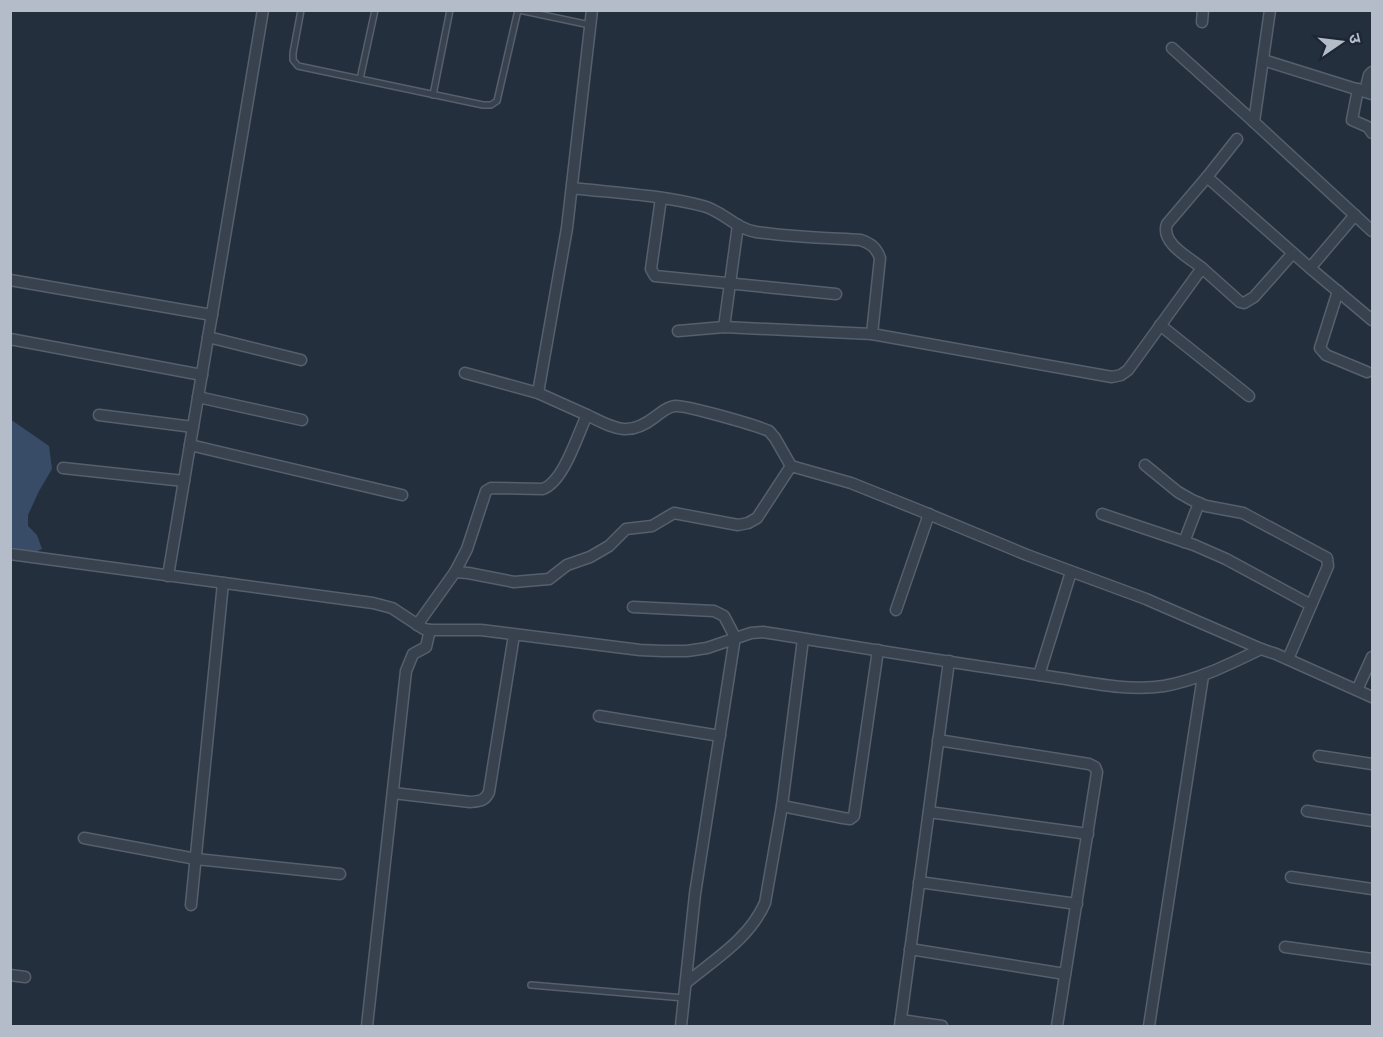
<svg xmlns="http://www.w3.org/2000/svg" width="1383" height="1037" viewBox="0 0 1383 1037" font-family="'Source Sans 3','Noto Sans Devanagari',sans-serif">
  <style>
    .water { fill: #394c67 }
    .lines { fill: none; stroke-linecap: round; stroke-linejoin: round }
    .lane-casing { stroke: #565f6c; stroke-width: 8 }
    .street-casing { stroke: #565f6c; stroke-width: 13 }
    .lane { stroke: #38414e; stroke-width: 5 }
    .street { stroke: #38414e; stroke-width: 10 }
  </style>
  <rect width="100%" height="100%" fill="#242f3e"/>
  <polygon class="water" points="10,419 49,446 52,469 39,491 28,515 28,526 37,535 42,549 32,553 11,547"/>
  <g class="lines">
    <g class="lane-casing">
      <g id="lane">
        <polyline points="301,10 293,53 293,60 298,66 483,105 491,105 497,101 518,10"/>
        <polyline points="519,10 590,25"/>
        <polyline points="360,79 375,10"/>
        <polyline points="433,95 450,10"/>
        <polyline points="531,985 684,998"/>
      </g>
    </g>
    <g class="street-casing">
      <g id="street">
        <polyline points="1270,10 1254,122 1372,231"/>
        <polyline points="1202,22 1203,10"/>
        <polyline points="1172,48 1254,122"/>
        <polyline points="1263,60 1372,94"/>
        <polyline points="1358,89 1352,120 1368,127 1372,133"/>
        <polyline points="1365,91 1369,75 1372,72"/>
        <polyline points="1207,177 1237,139"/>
        <path d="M572 188C616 193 661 195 703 206 723 211 736 229 756 232 790 237 826 238 861 240 871 244 876 247 880 258L872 334 1112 377 1121 375 1128 370 1202 268C1190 258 1160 243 1167 224L1207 177 1310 268 1355 215"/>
        <polyline points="661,198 651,269 655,276 836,294"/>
        <polyline points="1202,268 1240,302 1244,303 1254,297 1293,253"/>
        <polyline points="1310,268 1372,320"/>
        <polyline points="10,280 212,315"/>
        <polyline points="1338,291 1320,348 1326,355 1367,372"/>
        <polyline points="1160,325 1249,396"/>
        <polyline points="724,327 738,225"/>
        <polyline points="678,331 724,327 872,334"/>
        <polyline points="208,337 301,360"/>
        <polyline points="10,339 202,375"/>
        <polyline points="538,393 567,228 592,10"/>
        <polyline points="198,397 302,420"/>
        <polyline points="99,415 193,427"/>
        <path d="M587 415C614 428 628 438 655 417 661 413 666 407 675 406 686 405 755 425 769 431L775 438 791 466"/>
        <polyline points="190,445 402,495"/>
        <polyline points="1145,465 1178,492 1192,500 1206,506 1243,513 1327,558 1328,566 1288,659"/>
        <polyline points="63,468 184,481"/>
        <polyline points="1102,514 1194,545 1226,559 1311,605"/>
        <polyline points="1184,542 1199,503"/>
        <path d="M10 554 373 603 392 608 424 629 430 630H481L640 650 663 651H687L707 648 751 633 763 632C857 647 951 663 1046 676 1083 681 1126 692 1164 686 1198 680 1230 664 1261 649L1276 654 1372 697"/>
        <polyline points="455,572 468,573 514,582 549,579 567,565 590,557 609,546 626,529 652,526 674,513 738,525 748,523 757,518 791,466 851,483 921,511 1027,555 1146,599 1261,649"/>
        <polyline points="168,576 263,10"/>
        <polyline points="633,607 714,611 724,616 735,637 695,894 681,1026"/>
        <polyline points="896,610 929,514"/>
        <path d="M417 625 455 572 467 549 486 491 491 488 543 489C564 481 577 436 587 415L538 393 465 373"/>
        <polyline points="1039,675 1071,572"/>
        <polyline points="1357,690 1372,657"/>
        <polyline points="599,716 720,736"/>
        <polyline points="938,740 1089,764 1095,767 1097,772 1057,1026"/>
        <polyline points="1319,756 1372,764"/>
        <path d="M393 793 470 802C480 801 485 801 489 792L514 635"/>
        <polyline points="782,806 843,818 850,819 854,816 878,650"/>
        <polyline points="1307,811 1372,821"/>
        <polyline points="929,812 1088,834"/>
        <polyline points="84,838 196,859 340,874"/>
        <polyline points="1291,877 1372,889"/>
        <polyline points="919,882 1077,904"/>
        <polyline points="191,905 223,583"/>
        <polyline points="1285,947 1372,959"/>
        <polyline points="910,949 1065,974"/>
        <polyline points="10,975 25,977"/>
        <path d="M686 983C715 959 749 939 765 903L782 806 803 639"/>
        <polyline points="901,1020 942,1026"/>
        <polyline points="367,1026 406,671 413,654 426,647 430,630"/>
        <polyline points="900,1026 949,661"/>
        <polyline points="1149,1026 1203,676"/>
      </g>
    </g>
    <use href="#lane" class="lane"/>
    <use href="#street" class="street"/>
  </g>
  <rect width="1383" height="1037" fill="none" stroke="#b4bcc9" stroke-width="24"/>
  <g transform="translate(1341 42) rotate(76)" stroke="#1d2633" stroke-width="4.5" paint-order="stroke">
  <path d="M0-4.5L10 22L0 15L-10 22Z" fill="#b4bcc9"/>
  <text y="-9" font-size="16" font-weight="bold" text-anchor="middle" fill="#b4bcc9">उ</text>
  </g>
</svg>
